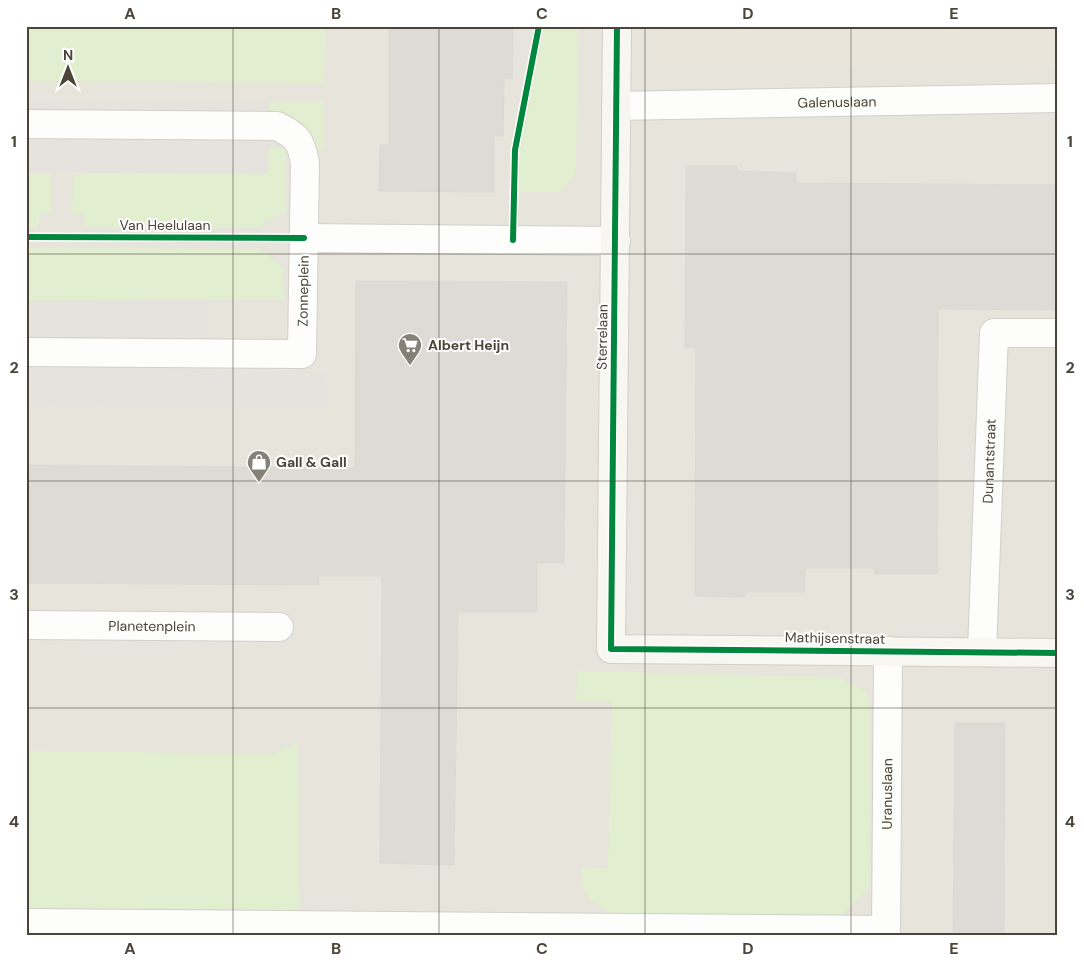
<svg xmlns="http://www.w3.org/2000/svg" width="1084" height="962" viewBox="0 0 1084 962" font-family="'DM Sans',sans-serif">
  <style>
    .residential { fill: #e7e4dc }
    .education { fill: #eae5da }
    .green { fill: #e1eecf }
    .parking { fill: #e6e3df }
    .building { fill: #dedbd6; stroke: #dcd9d4 }
    .lines { fill: none; stroke-linecap: round; stroke-linejoin: round }
    .street-casing { stroke: #d2d0cb; stroke-width: 30 }
    .secondary-casing { stroke: #d3cfc5; stroke-width: 30 }
    .street { stroke: #fdfdfc; stroke-width: 28 }
    .secondary { stroke: #f7f6f1; stroke-width: 28 }
    .cycleway-casing { stroke: #fff; stroke-width: 9 }
    .cycleway { stroke: #00873e; stroke-width: 6 }
    .grid { fill: none; stroke: #4b4439; stroke-width: 1; stroke-opacity: 0.55 }
    .labels { text-anchor: middle; dominant-baseline: central; stroke-width: 4; stroke-linejoin: round; paint-order: stroke }
    .street-label { font-size: 14px; fill: #4b4439; stroke: #fff }
    .poi-label { font-size: 14px; font-weight: bold; fill: #4b4439; stroke: #fff; text-anchor: start }
    .neatline { fill: none; stroke: #4b4439; stroke-width: 2 }
    .grid-label { font-size: 16px; text-anchor: middle; font-weight: bold; fill: #4b4439 }
  </style>
  <rect width="100%" height="100%" fill="#f4f2ee"/>
  <rect class="residential" x="26" y="26" width="1032" height="910"/>
  <polygon class="education" points="662,26 1058,26 1058,69 661,66"/>
  <g class="green">
    <polygon points="26,26 325,28 324,83 26,81"/>
    <polygon points="544,26 578,26 576,167 573,177 561,192 519,192 520,150"/>
    <path d="M270 102H324V149H317C310 125 293 117 270 112Z"/>
    <polygon points="268,148 283,148 286,154 286,213 271,218 258,228 85,227 84,214 72,214 73,173 117,173"/>
    <polygon points="26,173 51,173 51,214 39,214 38,227 26,227"/>
    <polygon points="26,248 260,249 283,267 285,300 26,301"/>
    <path d="M577 671 839 677 866 692 869 701V888L840 917 613 913C589 901 581 896 581 867L608 868 612 702 576 701Z"/>
    <polygon points="298,742 300,921 26,917 26,751 274,754"/>
  </g>
  <g class="parking">
    <polygon points="26,100 270,102 268,174 26,172"/>
    <polygon points="207,300 207,372 325,372 329,408 26,406 26,301"/>
  </g>
  <g class="building">
    <polygon points="389,26 513,26 512,79 504,79 503,136 494,136 494,192 379,191 380,145 389,145"/>
    <polygon points="686,166 737,166 737,171 796,173 796,183 1058,185 1055,310 938,309 937,574 874,574 874,568 805,568 805,592 745,592 745,597 695,596 696,348 685,348"/>
    <polygon points="356,281 567,282 564,563 537,563 537,612 458,612 454,865 380,863 382,576 319,576 319,585 26,583 26,465 355,468"/>
    <polygon points="955,723 1005,723 1004,936 953,936"/>
  </g>
  <g class="lines">
    <g class="street-casing">
      <g id="street">
        <path id="s1" d="M616 106 1058 98"/>
        <path d="M26 124 277 126C297 136 301 140 305 163L302 354 26 352"/>
        <polyline points="304,238 616,241"/>
        <path id="s2" d="M26 625 279 627"/>
        <path id="s3" d="M982 652 994 333H1058"/>
        <polyline points="26,923 886,930"/>
        <path id="s4" d="M886 936 888 651"/>
      </g>
    </g>
    <g class="secondary-casing">
      <polyline id="secondary" points="617,26 611,649 1058,653"/>
    </g>
    <use href="#street" class="street"/>
    <use href="#secondary" class="secondary"/>
    <g class="cycleway-casing">
      <g id="cycleway">
        <polyline points="617,26 611,649 1058,653"/>
        <polyline points="26,237 304,238"/>
        <polyline points="513,240 515,150 539,26"/>
      </g>
    </g>
    <use href="#cycleway" class="cycleway"/>
  </g>
  <path class="grid" d="M233 26V936M439 26V936M645 26V936M851 26V936M26 254H1058M26 481H1058M26 708H1058"/>
  <defs>
    <g id="supermarket-pin" transform="scale(1.25)"><path d="M0 17L-7.5 6A9.5 9.5 0 1 1 7.5 6Z" fill="#868178" stroke="#fff"/><path d="M-6-5.5h2.5l.6 2H6L4.5 2H-2.5L-4.4-4H-6ZM-1.5 3.2a1.3 1.3 0 1 0 .1 0ZM3 3.2a1.3 1.3 0 1 0 .1 0Z" fill="#fff"/></g>
    <g id="shop-pin" transform="scale(1.25)"><path d="M0 17L-7.5 6A9.5 9.5 0 1 1 7.5 6Z" fill="#868178" stroke="#fff"/><path d="M-5-2.5h2.3a2.7 3.5 0 0 1 5.4 0H5L5.5 6h-11ZM-1.5-2.5h3a1.5 2.3 0 0 0-3 0Z" fill="#fff"/></g>
  </defs>
  <g fill-rule="evenodd">
    <use href="#supermarket-pin" x="410" y="345"/>
    <use href="#shop-pin" x="259" y="462"/>
  </g>
  <g class="labels">
    <g class="street-label">
      <text stroke="none"><textPath href="#s1" startOffset="221">Galenuslaan</textPath></text>
      <text x="165" y="225">Van Heelulaan</text>
      <text transform="translate(303 291) rotate(-89)">Zonneplein</text>
      <text transform="translate(602 337) rotate(-89)">Sterrelaan</text>
      <text stroke="none"><textPath href="#s3" startOffset="191">Dunantstraat</textPath></text>
      <text stroke="none"><textPath href="#s2" startOffset="126">Planetenplein</textPath></text>
      <text transform="translate(835 638) rotate(1)">Mathijsenstraat</text>
      <text stroke="none"><textPath href="#s4" startOffset="142">Uranuslaan</textPath></text>
    </g>
    <g class="poi-label">
      <text x="428" y="345">Albert Heijn</text>
      <text x="276" y="462">Gall &amp; Gall</text>
    </g>
  </g>
  <rect width="1084" height="962" fill="none" stroke="#ffffff" stroke-width="55"/>
  <g transform="translate(68 68)" stroke="#ffffff" stroke-width="4" paint-order="stroke">
  <path d="M0-4L9 19L0 12L-9 19Z" fill="#4b4439"/>
  <text y="-8" font-size="14" font-weight="bold" text-anchor="middle" fill="#4b4439">N</text>
  </g>
  <rect x="28" y="28" width="1028" height="906" class="neatline"/>
  <g class="grid-label">
    <text x="130" y="19">A</text>
    <text x="336" y="19">B</text>
    <text x="542" y="19">C</text>
    <text x="748" y="19">D</text>
    <text x="954" y="19">E</text>
    <text x="14" y="147">1</text>
    <text x="1070" y="147">1</text>
    <text x="14" y="373">2</text>
    <text x="1070" y="373">2</text>
    <text x="14" y="600">3</text>
    <text x="1070" y="600">3</text>
    <text x="14" y="827">4</text>
    <text x="1070" y="827">4</text>
    <text x="130" y="954">A</text>
    <text x="336" y="954">B</text>
    <text x="542" y="954">C</text>
    <text x="748" y="954">D</text>
    <text x="954" y="954">E</text>
  </g>
</svg>
